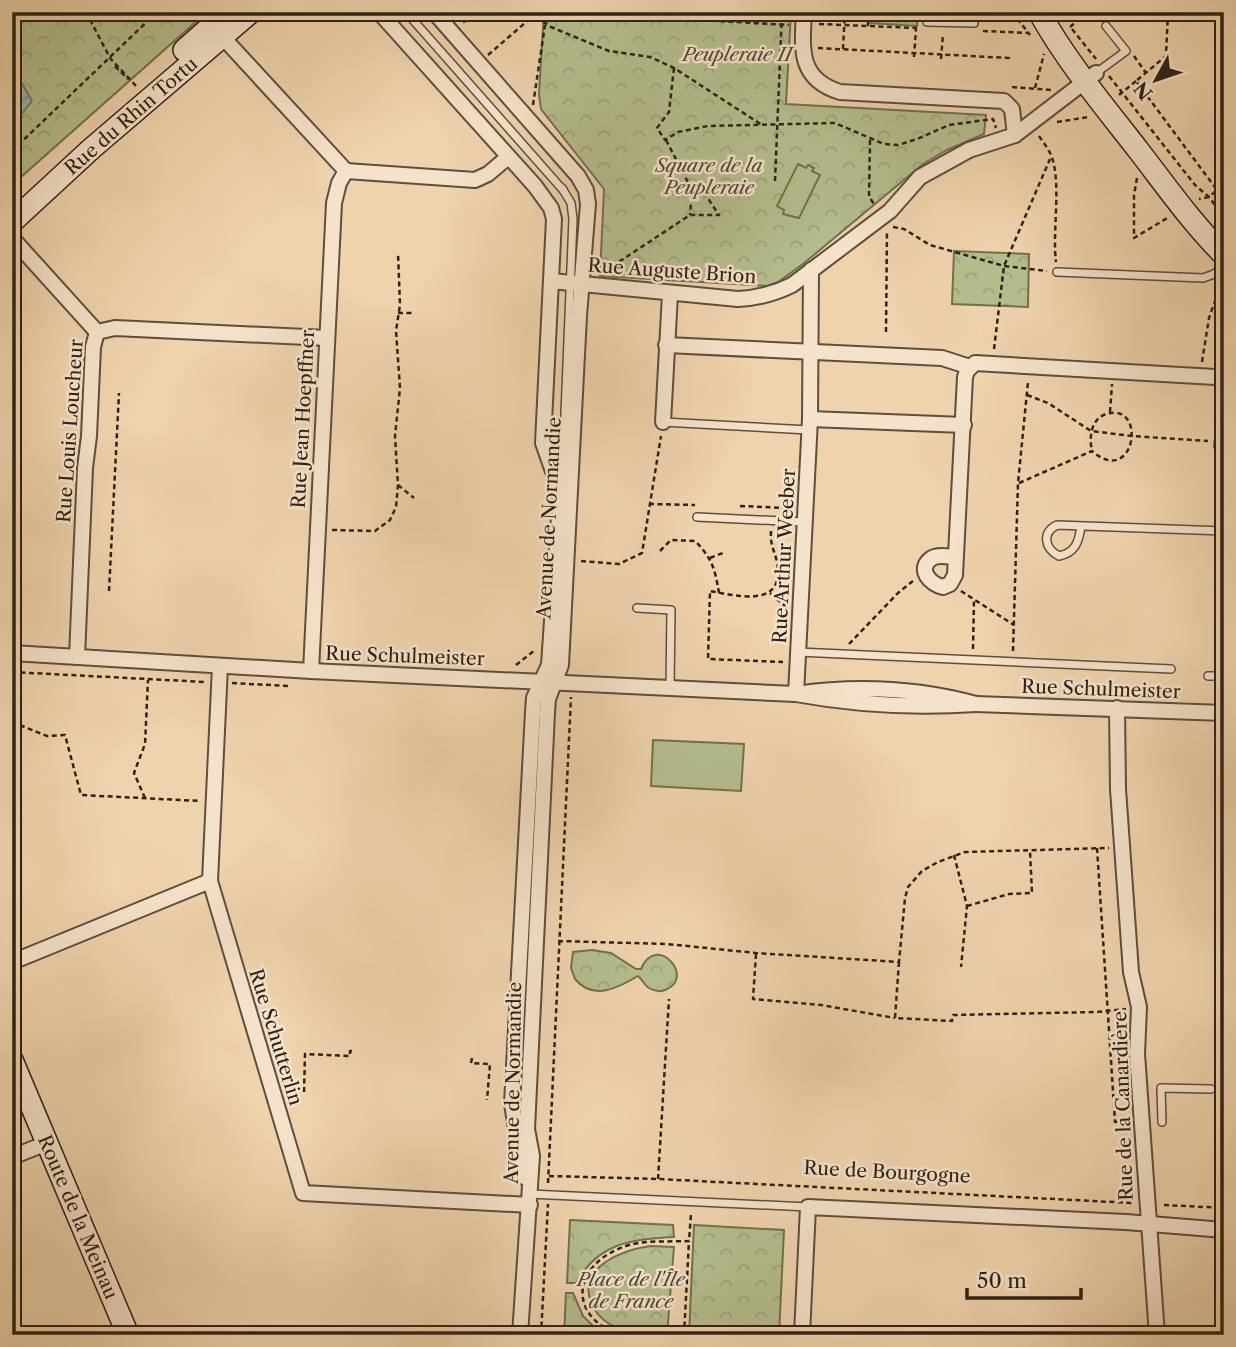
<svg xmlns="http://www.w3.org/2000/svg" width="1236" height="1347" viewBox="0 0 1236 1347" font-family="'Libre Caslon Text',serif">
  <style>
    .park { fill: url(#park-crowns); stroke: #707052; stroke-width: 2 }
    .garden { fill: #b5bd8d; stroke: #707052; stroke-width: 2 }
    .water { fill: url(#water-waves); stroke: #6e7b71; stroke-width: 2 }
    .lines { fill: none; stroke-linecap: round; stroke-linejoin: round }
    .lane-casing { stroke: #5d4e3d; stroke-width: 10 }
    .street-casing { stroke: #5d4e3d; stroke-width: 18 }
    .secondary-casing { stroke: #2c2218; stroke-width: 24 }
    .path { stroke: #2c2218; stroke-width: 2.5; stroke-dasharray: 5 3.5; stroke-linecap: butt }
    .lane { stroke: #f5e2ca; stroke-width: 7 }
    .street { stroke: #f5e2ca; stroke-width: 14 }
    .secondary { stroke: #f5e2ca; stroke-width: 21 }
    .labels { text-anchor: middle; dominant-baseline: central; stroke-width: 5; stroke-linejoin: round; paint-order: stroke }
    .park-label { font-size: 19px; font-style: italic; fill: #4e4935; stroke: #f5e2ca }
    .street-label { font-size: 19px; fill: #2c2218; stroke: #f5e2ca }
  </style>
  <defs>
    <pattern id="park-crowns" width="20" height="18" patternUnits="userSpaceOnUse" patternTransform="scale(1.75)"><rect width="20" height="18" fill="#b5bd8d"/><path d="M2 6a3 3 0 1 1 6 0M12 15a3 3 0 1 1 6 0" fill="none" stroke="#9ca279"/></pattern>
    <pattern id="water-waves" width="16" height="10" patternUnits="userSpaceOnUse" patternTransform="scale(1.75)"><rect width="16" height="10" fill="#9ab7ac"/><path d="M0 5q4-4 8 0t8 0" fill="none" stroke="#7e948b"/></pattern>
  </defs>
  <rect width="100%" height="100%" fill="#efd3ad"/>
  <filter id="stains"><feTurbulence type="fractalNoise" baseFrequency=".00286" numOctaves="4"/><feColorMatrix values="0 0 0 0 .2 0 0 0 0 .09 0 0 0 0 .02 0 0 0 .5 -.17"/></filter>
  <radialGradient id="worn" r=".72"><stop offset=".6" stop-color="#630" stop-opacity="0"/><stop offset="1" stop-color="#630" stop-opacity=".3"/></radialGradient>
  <g class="park">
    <polygon points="12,12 207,12 12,185"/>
    <polygon points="544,12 791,12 786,104 986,115 984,134 947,150 923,164 803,264 778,282 767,286 600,276 604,189 541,109 539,94"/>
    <polygon points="870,12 918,12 917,26 869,23"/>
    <polygon points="954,251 1029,254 1028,307 952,304"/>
    <path d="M592 950 611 953 636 969H641C656 932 697 978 665 990 660 992 654 991 649 988 644 985 642 979 638 976 618 988 593 1001 575 979L571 968 573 952Z"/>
    <path d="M570 1220 673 1225 674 1237C631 1239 598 1243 576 1283H567Z"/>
    <polygon points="694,1225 784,1230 779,1335 689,1335"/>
    <path d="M650 1246 674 1247 667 1335C648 1335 624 1333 608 1323 600 1318 594 1310 591 1302 577 1266 624 1250 650 1246Z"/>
    <polygon points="566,1293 573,1293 583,1316 602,1335 564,1335"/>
  </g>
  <g class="garden">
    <polygon points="798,164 806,168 808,165 814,168 812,171 820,175 799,218 783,214 784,210 777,206"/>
    <polygon points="653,740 744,744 741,791 651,786"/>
  </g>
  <polygon class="water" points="12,66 32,101 12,126"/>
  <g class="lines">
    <g class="lane-casing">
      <g id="lane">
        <polyline points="406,12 563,190"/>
        <polyline points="927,22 974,23 975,12"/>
        <polyline points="1096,73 1126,51 1106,26"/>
        <polyline points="562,188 571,203 573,219 562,486"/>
        <polyline points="1057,272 1203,278 1214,274 1224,266"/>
        <polyline points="663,422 809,430"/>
        <polyline points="1218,446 1224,403"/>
        <polyline points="697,517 804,522"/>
        <path d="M1081 526C1079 542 1075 553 1059 556 1045 549 1041 533 1057 525L1224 531"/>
        <polyline points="637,608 671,610 670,688"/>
        <polyline points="798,652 1171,669"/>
        <polyline points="1208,676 1224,676"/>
        <polyline points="1162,1122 1161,1088 1211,1089"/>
        <polyline points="530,1194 808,1207"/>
      </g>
    </g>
    <g class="street-casing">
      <g id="street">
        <polyline points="379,12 535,186 551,208 554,219 543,443 556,480 561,488 549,665 534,698 533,712 512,1104 524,1177"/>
        <polyline points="434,12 578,176 586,190 588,204 579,316 561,665 548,699 547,713 527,1129 532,1156 520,1335"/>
        <path d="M804 12C802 49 798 79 840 92L1004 101 1012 109 1015 135"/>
        <polyline points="218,32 346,171 475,180 488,174 508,157"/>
        <polyline points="12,238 97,332 93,347 89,436 85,468 77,657"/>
        <path d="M551 281 738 299C758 298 774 294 792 285L890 211 920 177 969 150 1015 135 1096 73"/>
        <polyline points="97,332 115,328 327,338"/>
        <polyline points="666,345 942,358 970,367"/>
        <polyline points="810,419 964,425"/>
        <polyline points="663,422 670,294"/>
        <path d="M956 557C949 557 939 554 932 558 916 569 930 584 943 587L950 584 955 575 965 377 967 371 975 363 1215 377 1224 374"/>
        <path d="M12 653 311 671 796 694C856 705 916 708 976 704 917 688 857 685 796 694"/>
        <polyline points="220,666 210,881 303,1193 530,1205"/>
        <polyline points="311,671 334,203 339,183 346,171"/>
        <polyline points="796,694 810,419 811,270"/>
        <polyline points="976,704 1224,713"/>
        <polyline points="1117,708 1118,789 1131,972 1139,1007 1137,1054 1157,1335"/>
        <polyline points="12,962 210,881"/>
        <polyline points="12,1157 47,1143"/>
        <polyline points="802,1335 808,1207 1126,1222 1224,1230"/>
      </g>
    </g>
    <g class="secondary-casing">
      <g id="secondary">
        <path d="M1039 12C1067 62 1104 106 1139 151 1166 186 1192 223 1224 255"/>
        <polyline points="184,50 227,12"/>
        <polyline points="12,222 91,149 251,12"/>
        <polyline points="12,1060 128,1335"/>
      </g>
    </g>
    <g class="path">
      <polyline points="86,12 110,58 137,87"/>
      <polyline points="529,12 551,27 609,51 650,57 674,68 762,125"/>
      <polyline points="1012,12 1030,35"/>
      <polyline points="1168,12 1166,56 1136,81 1217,190 1209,197 1199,199"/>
      <polyline points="463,22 486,12"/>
      <polyline points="819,24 917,28"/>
      <polyline points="868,26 868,12"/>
      <polyline points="1070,27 1088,12"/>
      <polyline points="1072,29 1096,59"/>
      <polyline points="983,31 1029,33"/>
      <polyline points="818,48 1009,58 1009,62"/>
      <polyline points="843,49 845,12"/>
      <polyline points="488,55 533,16 647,17 789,25"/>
      <polyline points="1134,56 1146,73"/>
      <polyline points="914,57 916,29"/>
      <polyline points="941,59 943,34"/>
      <polyline points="115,66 128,79"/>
      <polyline points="674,68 669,112 657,128 665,140 678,132 708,126 835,123 884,144 898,145 917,139 949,125 993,119 996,128"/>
      <polyline points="1109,76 1195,185 1209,197 1224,217"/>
      <polyline points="1012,87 1051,90"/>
      <polyline points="1035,88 1044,54"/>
      <polyline points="1119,95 1136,81"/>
      <polyline points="533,105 545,25"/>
      <polyline points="1057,122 1089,117"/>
      <path d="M1039 136C1043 142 1048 148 1051 155 1062 183 1052 230 1056 262"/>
      <polyline points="666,140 692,190"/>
      <polyline points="870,140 869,196 875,206"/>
      <polyline points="12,151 157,12"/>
      <polyline points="1137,178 1134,195 1134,238 1169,217"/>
      <polyline points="775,181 782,12"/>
      <polyline points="893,227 904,229 930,245 1004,266 1047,271"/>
      <polyline points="605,271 690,215 719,215 701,188 692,190 690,215"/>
      <polyline points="398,313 414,313"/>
      <polyline points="886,332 887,230"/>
      <polyline points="994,349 1004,266 1050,159"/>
      <polyline points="1202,362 1209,318 1221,284"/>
      <polyline points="1027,395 1048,403 1091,431 1132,436 1208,441"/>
      <polyline points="1110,412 1112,384"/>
      <path d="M1019 483 1092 451C1131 485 1145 417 1117 413 1093 411 1088 433 1092 451"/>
      <polyline points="398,485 414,498"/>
      <polyline points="649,504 695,505"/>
      <polyline points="740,506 786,508"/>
      <polyline points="332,530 375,531 390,520 396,507 398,485 395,436 400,388 396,331 400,305 398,253"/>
      <path d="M771 531C770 545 774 549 777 562 786 609 737 596 710 591L708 659 783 662"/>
      <path d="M660 551 671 540 695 541C712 558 715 569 719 593"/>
      <polyline points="710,558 723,553"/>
      <polyline points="581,561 619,564 642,553 661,436"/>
      <polyline points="109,591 119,393"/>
      <polyline points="961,591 1014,625"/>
      <polyline points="770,593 786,607"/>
      <polyline points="849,644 898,593 914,580"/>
      <polyline points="973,649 974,600"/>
      <polyline points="1013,651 1018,483 1028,382"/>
      <polyline points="516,665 535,650"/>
      <polyline points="12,672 205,682"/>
      <polyline points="232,683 288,686"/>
      <polyline points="12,722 47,736 65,735 81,795 201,801"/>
      <polyline points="145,798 134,773 145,744 148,680"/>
      <polyline points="1097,848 1115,1122 1128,1121"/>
      <polyline points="954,855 967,906 961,967"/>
      <polyline points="967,906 1009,894 1032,893 1030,851"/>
      <polyline points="558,941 667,944 756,953 899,962 905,898 908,887 922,871 938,862 965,852 1109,848"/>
      <polyline points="756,954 753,999 821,1005 895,1018"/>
      <polyline points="899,962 895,1018 952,1021 953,1015 1096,1012 1126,1009"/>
      <polyline points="472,1058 471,1063 490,1064 487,1100"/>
      <polyline points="304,1092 305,1054 350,1056 350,1051 354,1051"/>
      <polyline points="549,1176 658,1179 1133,1203"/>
      <polyline points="658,1179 669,999"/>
      <polyline points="548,1183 571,697"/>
      <polyline points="1164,1205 1224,1208"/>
      <polyline points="541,1335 548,1204"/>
      <path d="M620 1335C563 1314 575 1261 629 1245 647 1240 671 1242 689 1241L691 1214"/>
      <polyline points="684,1335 689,1241"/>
    </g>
    <use href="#lane" class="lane"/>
    <use href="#street" class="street"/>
    <use href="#secondary" class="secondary"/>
  </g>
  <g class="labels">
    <g class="park-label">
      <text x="737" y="54">Peupleraie II</text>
      <text x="709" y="165">Square de la<tspan x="709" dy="22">Peupleraie</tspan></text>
      <text x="631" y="1279">Place de l'Île<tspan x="631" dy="22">de France</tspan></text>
    </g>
    <g class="street-label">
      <text transform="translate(131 116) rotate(-41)">Rue du Rhin Tortu</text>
      <text transform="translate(672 271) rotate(4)">Rue Auguste Brion</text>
      <text transform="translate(303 419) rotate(-87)">Rue Jean Hoepffner</text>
      <text transform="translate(70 431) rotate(-86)">Rue Louis Loucheur</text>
      <text transform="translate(549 518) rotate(-87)">Avenue de Normandie</text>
      <text transform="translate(784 556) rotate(-87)">Rue Arthur Weeber</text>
      <text transform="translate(405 656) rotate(2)">Rue Schulmeister</text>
      <text transform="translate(1101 689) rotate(2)">Rue Schulmeister</text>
      <text transform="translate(276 1037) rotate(73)">Rue Schutterlin</text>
      <text transform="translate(513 1083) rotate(-89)">Avenue de Normandie</text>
      <text transform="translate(1123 1106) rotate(-92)">Rue de la Canardière</text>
      <text transform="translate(887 1172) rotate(3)">Rue de Bourgogne</text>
      <text transform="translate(78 1217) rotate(67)">Route de la Meinau</text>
    </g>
  </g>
  <rect width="1236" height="1347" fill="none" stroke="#efd3ad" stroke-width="42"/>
  <rect x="14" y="14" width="1208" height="1319" fill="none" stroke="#2c2218" stroke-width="3.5"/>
  <rect x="21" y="21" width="1194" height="1305" fill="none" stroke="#2c2218" stroke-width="2"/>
  <g transform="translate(1156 80) rotate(230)" stroke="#f5e2ca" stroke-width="5" paint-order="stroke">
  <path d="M0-5L12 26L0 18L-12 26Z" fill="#2c2218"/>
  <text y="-10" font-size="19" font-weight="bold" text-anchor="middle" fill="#2c2218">N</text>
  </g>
  <path d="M967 1288v10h114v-10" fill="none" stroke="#2c2218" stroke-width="3.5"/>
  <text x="977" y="1288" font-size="21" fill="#2c2218" stroke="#f5e2ca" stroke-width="5" paint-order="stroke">50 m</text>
  <rect width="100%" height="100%" filter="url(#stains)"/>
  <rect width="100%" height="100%" fill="url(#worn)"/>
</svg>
